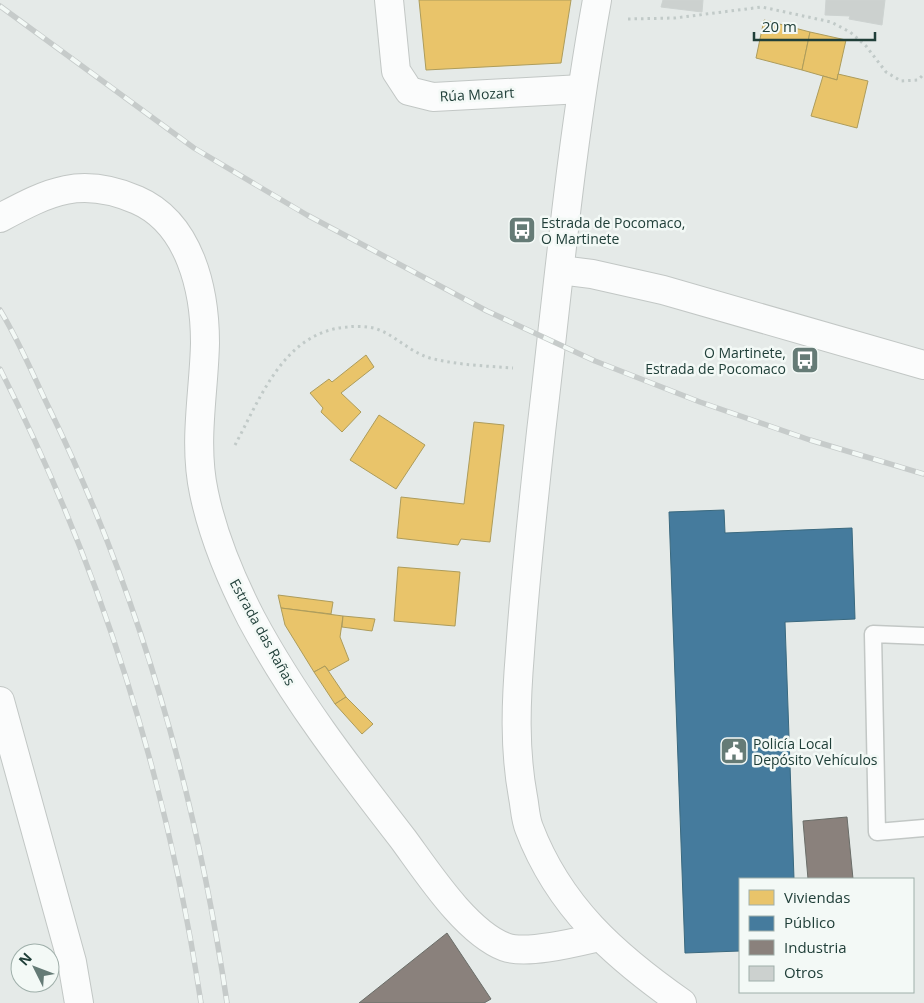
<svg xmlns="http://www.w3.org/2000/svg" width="924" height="1003" viewBox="0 0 924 1003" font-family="'Open Sans',sans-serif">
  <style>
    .homes { fill: #e9c46a; stroke: #ad9c5b }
    .public { fill: #457b9d; stroke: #3a697f }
    .industry { fill: #8a817c; stroke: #6a6d68 }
    .building { fill: #ccd1cf; stroke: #cdd3d1 }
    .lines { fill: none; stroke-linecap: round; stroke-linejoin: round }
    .service-casing { stroke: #c2c7c5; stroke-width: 19 }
    .minor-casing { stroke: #c2c7c5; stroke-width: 30 }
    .tertiary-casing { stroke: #c2c7c5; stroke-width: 30 }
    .path { stroke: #c1cac8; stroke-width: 3; stroke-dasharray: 2.5 4; stroke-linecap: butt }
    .service { stroke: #fbfcfc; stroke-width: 16 }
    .minor { stroke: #fbfcfc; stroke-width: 28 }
    .tertiary { stroke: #fbfcfc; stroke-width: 28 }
    .rail-casing { stroke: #c6cbca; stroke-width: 5.5 }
    .rail { stroke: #f3f9f6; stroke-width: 4; stroke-dasharray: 11; stroke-linecap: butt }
    .labels { text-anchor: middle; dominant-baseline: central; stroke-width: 5; stroke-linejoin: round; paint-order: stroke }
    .street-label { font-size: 14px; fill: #203f39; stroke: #f3f9f6 }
    .poi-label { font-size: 14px; fill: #203f39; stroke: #f3f9f6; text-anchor: start }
  </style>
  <rect width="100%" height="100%" fill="#e5eae8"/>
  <g class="homes">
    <polygon points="419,0 571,0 561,63 426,70"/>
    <polygon points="764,20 810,32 802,70 756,58"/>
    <polygon points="810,32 846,40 837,80 802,70"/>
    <polygon points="838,74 868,81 857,128 811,116 823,76 837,80"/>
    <polygon points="366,355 374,367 341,393 361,412 342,432 321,412 323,408 310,393 329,379 332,382"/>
    <polygon points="379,415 425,445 396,489 350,460"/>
    <polygon points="474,422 504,425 490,542 461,539 458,545 397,538 401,497 464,504"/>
    <polygon points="398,567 460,572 455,626 394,621"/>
    <polygon points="278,595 333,602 331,614 281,608"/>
    <polygon points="281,608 343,616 340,637 349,660 329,671 325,666 314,672 285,625"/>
    <polygon points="343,616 375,619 372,631 342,627"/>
    <polygon points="325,666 346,697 335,704 314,672"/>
    <polygon points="346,697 373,724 362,734 335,704"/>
  </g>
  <polygon class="public" points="724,510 725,533 852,528 855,619 785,622 794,879 740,879 740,951 685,953 669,512"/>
  <g class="industry">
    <polygon points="847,817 853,879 808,879 803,821"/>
    <polygon points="447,933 491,999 484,1003 359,1003"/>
  </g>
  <g class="building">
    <polygon points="663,0 703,0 702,12 661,7"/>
    <polygon points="826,0 885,0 882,25 849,19 850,16 825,15"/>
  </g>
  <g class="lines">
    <g class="service-casing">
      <polyline id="service" points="924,636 873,634 877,832 924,828"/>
    </g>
    <g class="minor-casing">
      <g id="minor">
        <polyline points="389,0 396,71 409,91 433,97 582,89"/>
        <path d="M0 218C50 191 81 176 137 200 190 223 205 290 205 343 204 393 193 442 204 493 213 536 231 579 251 618 293 697 348 768 403 839 428 873 466 932 505 947 527 955 577 942 599 937"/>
        <polyline points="560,270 592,274 663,290 924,365"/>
        <polyline points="0,701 72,962 79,1003"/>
      </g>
    </g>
    <g class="tertiary-casing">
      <path id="tertiary" d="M597 0C571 143 558 288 541 432 533 505 525 578 520 652 516 701 514 748 523 797 525 807 525 818 529 828 559 907 615 956 682 1003"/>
    </g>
    <g class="path">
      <polyline points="628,19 675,18 762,7 831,22 850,32 866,46 886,72 901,81 918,80 924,74"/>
      <path d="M235 445C261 397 284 332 347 327 356 326 367 326 377 329 396 336 410 352 430 358 457 365 486 366 513 368"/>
    </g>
    <use href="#service" class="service"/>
    <use href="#minor" class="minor"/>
    <use href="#tertiary" class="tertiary"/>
    <g class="rail-casing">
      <g id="rail">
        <polyline points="0,6 194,148 307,215 487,311 595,361 700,402 810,440 924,474"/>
        <path d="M0 310C19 341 33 375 49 408 140 595 197 798 227 1003"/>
        <path d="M0 369C101 567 168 783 201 1003"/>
      </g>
    </g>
    <use href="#rail" class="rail"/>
  </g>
  <defs>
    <g id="bus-square" transform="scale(1.4375)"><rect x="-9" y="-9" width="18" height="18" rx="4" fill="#657b76" stroke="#f3f9f6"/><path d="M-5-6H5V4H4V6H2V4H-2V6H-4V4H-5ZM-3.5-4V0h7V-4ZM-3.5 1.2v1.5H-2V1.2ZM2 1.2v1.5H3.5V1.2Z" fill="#fff"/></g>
    <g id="civic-square" transform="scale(1.4375)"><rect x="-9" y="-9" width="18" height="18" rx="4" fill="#657b76" stroke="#f3f9f6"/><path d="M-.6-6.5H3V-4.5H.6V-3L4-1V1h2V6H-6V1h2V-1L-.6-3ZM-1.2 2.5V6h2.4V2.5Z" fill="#fff"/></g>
  </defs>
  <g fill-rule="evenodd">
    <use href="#bus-square" x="522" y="230"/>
    <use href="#bus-square" x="805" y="360"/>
    <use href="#civic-square" x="734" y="751"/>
  </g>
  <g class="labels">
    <g class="street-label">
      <text transform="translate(477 94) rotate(-3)">Rúa Mozart</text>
      <text transform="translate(263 632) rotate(61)">Estrada das Rañas</text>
    </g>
    <g class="poi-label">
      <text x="541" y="222">Estrada de Pocomaco,<tspan x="541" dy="16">O Martinete</tspan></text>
      <text x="786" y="352" text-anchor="end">O Martinete,<tspan x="786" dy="16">Estrada de Pocomaco</tspan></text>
      <text x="753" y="743">Policía Local<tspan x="753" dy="16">Depósito Vehículos</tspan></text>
    </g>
  </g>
  <rect x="739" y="878" width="175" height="115" fill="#f3f9f6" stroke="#9fafaa"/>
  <rect x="749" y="890" width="25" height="15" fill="#e9c46a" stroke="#9fafaa"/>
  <text x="784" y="903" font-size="15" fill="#203f39">Viviendas</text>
  <rect x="749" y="916" width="25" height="15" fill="#457b9d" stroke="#9fafaa"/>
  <text x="784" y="928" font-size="15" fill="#203f39">Público</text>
  <rect x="749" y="940" width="25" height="15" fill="#8a817c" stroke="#9fafaa"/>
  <text x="784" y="953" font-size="15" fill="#203f39">Industria</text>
  <rect x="749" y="966" width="25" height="15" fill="#ccd1cf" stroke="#9fafaa"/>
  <text x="784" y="978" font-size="15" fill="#203f39">Otros</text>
  <g transform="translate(35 968) rotate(312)"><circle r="24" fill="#f3f9f6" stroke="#9fafaa"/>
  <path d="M0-4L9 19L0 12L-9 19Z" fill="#657b76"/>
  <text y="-8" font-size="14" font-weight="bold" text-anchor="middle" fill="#203f39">N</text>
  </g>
  <path d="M754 32v8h121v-8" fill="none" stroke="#203f39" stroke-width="2.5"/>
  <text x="762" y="32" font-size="15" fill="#203f39" stroke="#f3f9f6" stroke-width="4" paint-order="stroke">20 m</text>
</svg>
